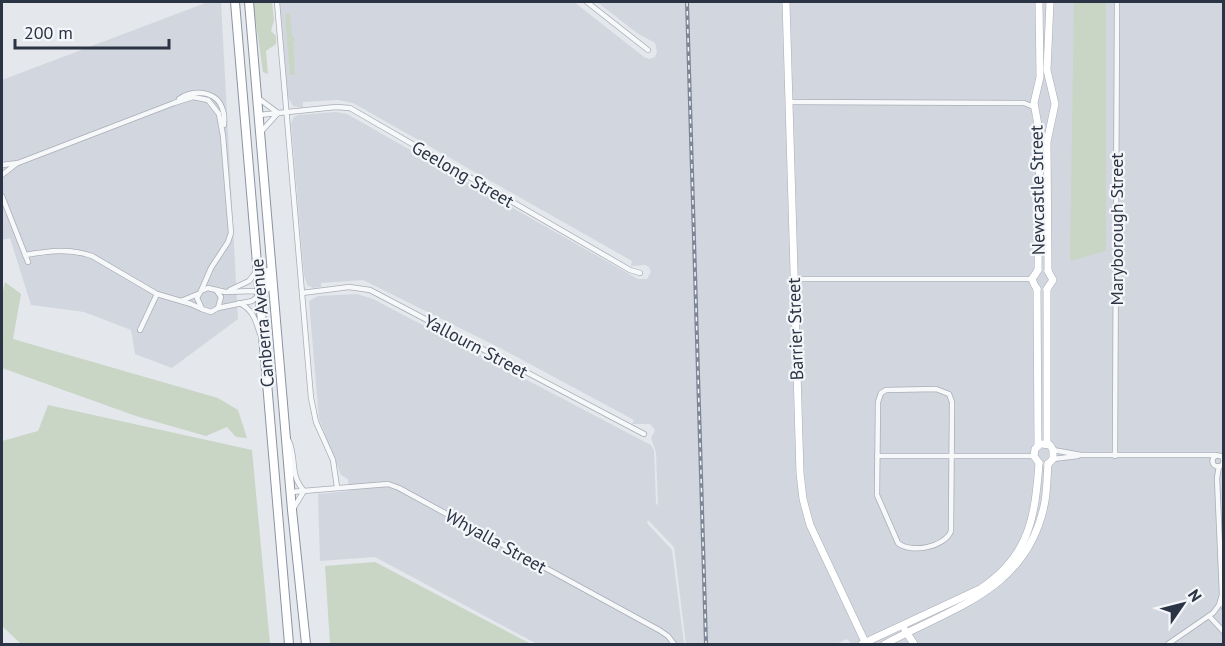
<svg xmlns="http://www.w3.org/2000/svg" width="1225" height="646" viewBox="0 0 1225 646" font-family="'PT Sans',sans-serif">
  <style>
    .built { fill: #d2d6de }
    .green { fill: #c9d6c5 }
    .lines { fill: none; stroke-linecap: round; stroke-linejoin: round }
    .street-casing { stroke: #a9aeb7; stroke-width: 6 }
    .secondary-casing { stroke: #a9aeb7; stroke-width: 8 }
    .highway-casing { stroke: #8b94a3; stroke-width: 10 }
    .street { stroke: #f7f8fa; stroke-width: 4.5 }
    .secondary { stroke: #fff; stroke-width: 7 }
    .highway { stroke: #fff; stroke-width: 8 }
    .rail-casing { stroke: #7d8696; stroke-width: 4 }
    .rail { stroke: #f4f6f9; stroke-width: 1.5; stroke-dasharray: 4.5; stroke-linecap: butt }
    .labels { text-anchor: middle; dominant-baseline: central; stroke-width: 4.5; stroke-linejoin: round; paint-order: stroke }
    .street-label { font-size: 18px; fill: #2b3445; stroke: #f4f6f9 }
  </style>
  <rect width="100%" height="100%" fill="#e4e7ec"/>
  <g class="built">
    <polygon points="208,2 221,2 238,319 172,368 135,354 131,330 84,312 31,305 10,238 2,240 2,80"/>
    <polygon points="280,2 574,2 644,57 649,59 655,57 657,52 655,43 637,33 597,2 1223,3 1223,644 852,644 847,639 836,644 686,644 674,547 648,520 647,523 672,550 684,644 537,644 375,557 320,561 318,494 349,491 348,479 341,475 319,419 309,301 318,296 357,294 373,299 651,445 654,450 656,504 658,505 656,452 651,438 655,430 650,424 632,424 634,420 502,349 363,280 321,283 321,287 313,288 307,285 304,275 291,123 294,117 298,115 336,112 347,114 638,279 647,279 651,272 649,267 645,265 631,266 632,261 353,103 338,100 303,102 303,108 293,106 288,97"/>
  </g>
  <g class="green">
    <polygon points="253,2 272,2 274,20 271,31 276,36 276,44 266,51 268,74 263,72"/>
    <polygon points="1074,2 1106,2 1106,251 1070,261"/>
    <polygon points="290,13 292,36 296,41 293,41 295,75 290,75 285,15"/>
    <polygon points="5,282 21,294 13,339 218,398 238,410 247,438 236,437 227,427 206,436 136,416 2,368 2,295"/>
    <polygon points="48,405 252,450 270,644 21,644 2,626 2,441 38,431"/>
    <polygon points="375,562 531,644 330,644 325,566"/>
  </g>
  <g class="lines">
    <g class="street-casing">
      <g id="street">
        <polyline points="277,2 311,398 316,422 333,460 337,487"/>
        <polyline points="587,2 648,50"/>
        <polyline points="258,98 278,113"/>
        <path d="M179 99C193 89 218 90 223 111 225 115 224 121 224 125"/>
        <polyline points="789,102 1024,103 1034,107"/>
        <polyline points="259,115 336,107 350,108 630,270 640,273"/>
        <polyline points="260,133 278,113"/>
        <polyline points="2,165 18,163 174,103 193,97 208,100 219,114 223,136 231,233 228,242 211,268 201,291"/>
        <polyline points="2,175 16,164"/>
        <polyline points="2,196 28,262"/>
        <path d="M25 255C49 251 69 248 92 256L157 294 191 304 202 309"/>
        <polyline points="794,279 1032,279"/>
        <polyline points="216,290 221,297 218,308 211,312 202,309 197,298 201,291 208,288 225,292 254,291 260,295 252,301 218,308"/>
        <polyline points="230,290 249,281 256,272"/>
        <polyline points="302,293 349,287 370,290 644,434"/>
        <polyline points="181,301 198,294"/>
        <path d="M239 303C253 309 256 321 260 334"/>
        <polyline points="140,330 157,294"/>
        <path d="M936 389 949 394 952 402 951 531C945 547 911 554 898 543L877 495 878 402 881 393 886 390Z"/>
        <path d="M289 441C297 460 289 474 304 491"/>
        <polyline points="1053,450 1081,455 1216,455"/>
        <circle cx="1218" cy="461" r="5.5"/>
        <polyline points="877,456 1034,456"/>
        <polyline points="1115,456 1117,2"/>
        <polyline points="1053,459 1078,456"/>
        <polyline points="291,492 388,484 399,488 659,630 668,636 674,644"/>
        <polyline points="293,509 304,491"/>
        <polyline points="1222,597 1224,608"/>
        <polyline points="1209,616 1224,632"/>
        <polyline points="1168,644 1213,613 1219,605 1222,595 1217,478 1219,466"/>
      </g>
    </g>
    <g class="secondary-casing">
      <g id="secondary">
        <polyline points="786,2 800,473 803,499 810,525 866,644"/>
        <polyline points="1038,270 1040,147 1038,125 1034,103 1040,77 1039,2"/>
        <polyline points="1048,271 1047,142 1055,104 1047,70 1050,2"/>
        <polyline points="1037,289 1038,446"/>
        <polyline points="1037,289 1034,284 1032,279 1038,270"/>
        <polyline points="1047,289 1053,280 1048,271"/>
        <polyline points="1042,444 1050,445 1053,450 1053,459 1048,464"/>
        <polyline points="1047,444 1047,289"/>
        <polyline points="1038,446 1035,449 1034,456 1039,463"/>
        <polyline points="905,630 914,644"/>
        <path d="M862 644 980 589C1029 557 1035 518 1039 463"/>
        <path d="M885 644C953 607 1029 590 1045 501 1047 489 1047 476 1048 464"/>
      </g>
    </g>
    <g class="highway-casing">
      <g id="highway">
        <polyline points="235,2 289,644"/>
        <polyline points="249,2 292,510 306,644"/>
        <polyline points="260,295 267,287 268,272"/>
      </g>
    </g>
    <use href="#street" class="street"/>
    <use href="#secondary" class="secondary"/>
    <use href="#highway" class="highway"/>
    <g class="rail-casing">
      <polyline id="rail" points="687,2 706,644"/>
    </g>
    <use href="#rail" class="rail"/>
  </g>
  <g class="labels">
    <g class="street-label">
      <text transform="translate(463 174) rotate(30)">Geelong Street</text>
      <text transform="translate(1037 190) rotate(-91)">Newcastle Street</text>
      <text transform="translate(1116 229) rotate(-90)">Maryborough Street</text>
      <text transform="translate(262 323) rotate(-95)">Canberra Avenue</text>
      <text transform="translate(795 329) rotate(-92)">Barrier Street</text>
      <text transform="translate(476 346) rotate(28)">Yallourn Street</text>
      <text transform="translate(496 541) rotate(29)">Whyalla Street</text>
    </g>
  </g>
  <rect width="1225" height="646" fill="none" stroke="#2b3445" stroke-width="6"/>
  <g transform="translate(1183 604) rotate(55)" stroke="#f4f6f9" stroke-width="4.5" paint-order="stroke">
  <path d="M0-4.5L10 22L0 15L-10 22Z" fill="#2b3445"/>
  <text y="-9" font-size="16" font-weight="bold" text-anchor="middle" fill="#2b3445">N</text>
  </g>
  <path d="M15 39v9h154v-9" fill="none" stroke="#2b3445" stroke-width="3"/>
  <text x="24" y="39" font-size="18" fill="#2b3445" stroke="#f4f6f9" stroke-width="4.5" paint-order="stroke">200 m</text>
</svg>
